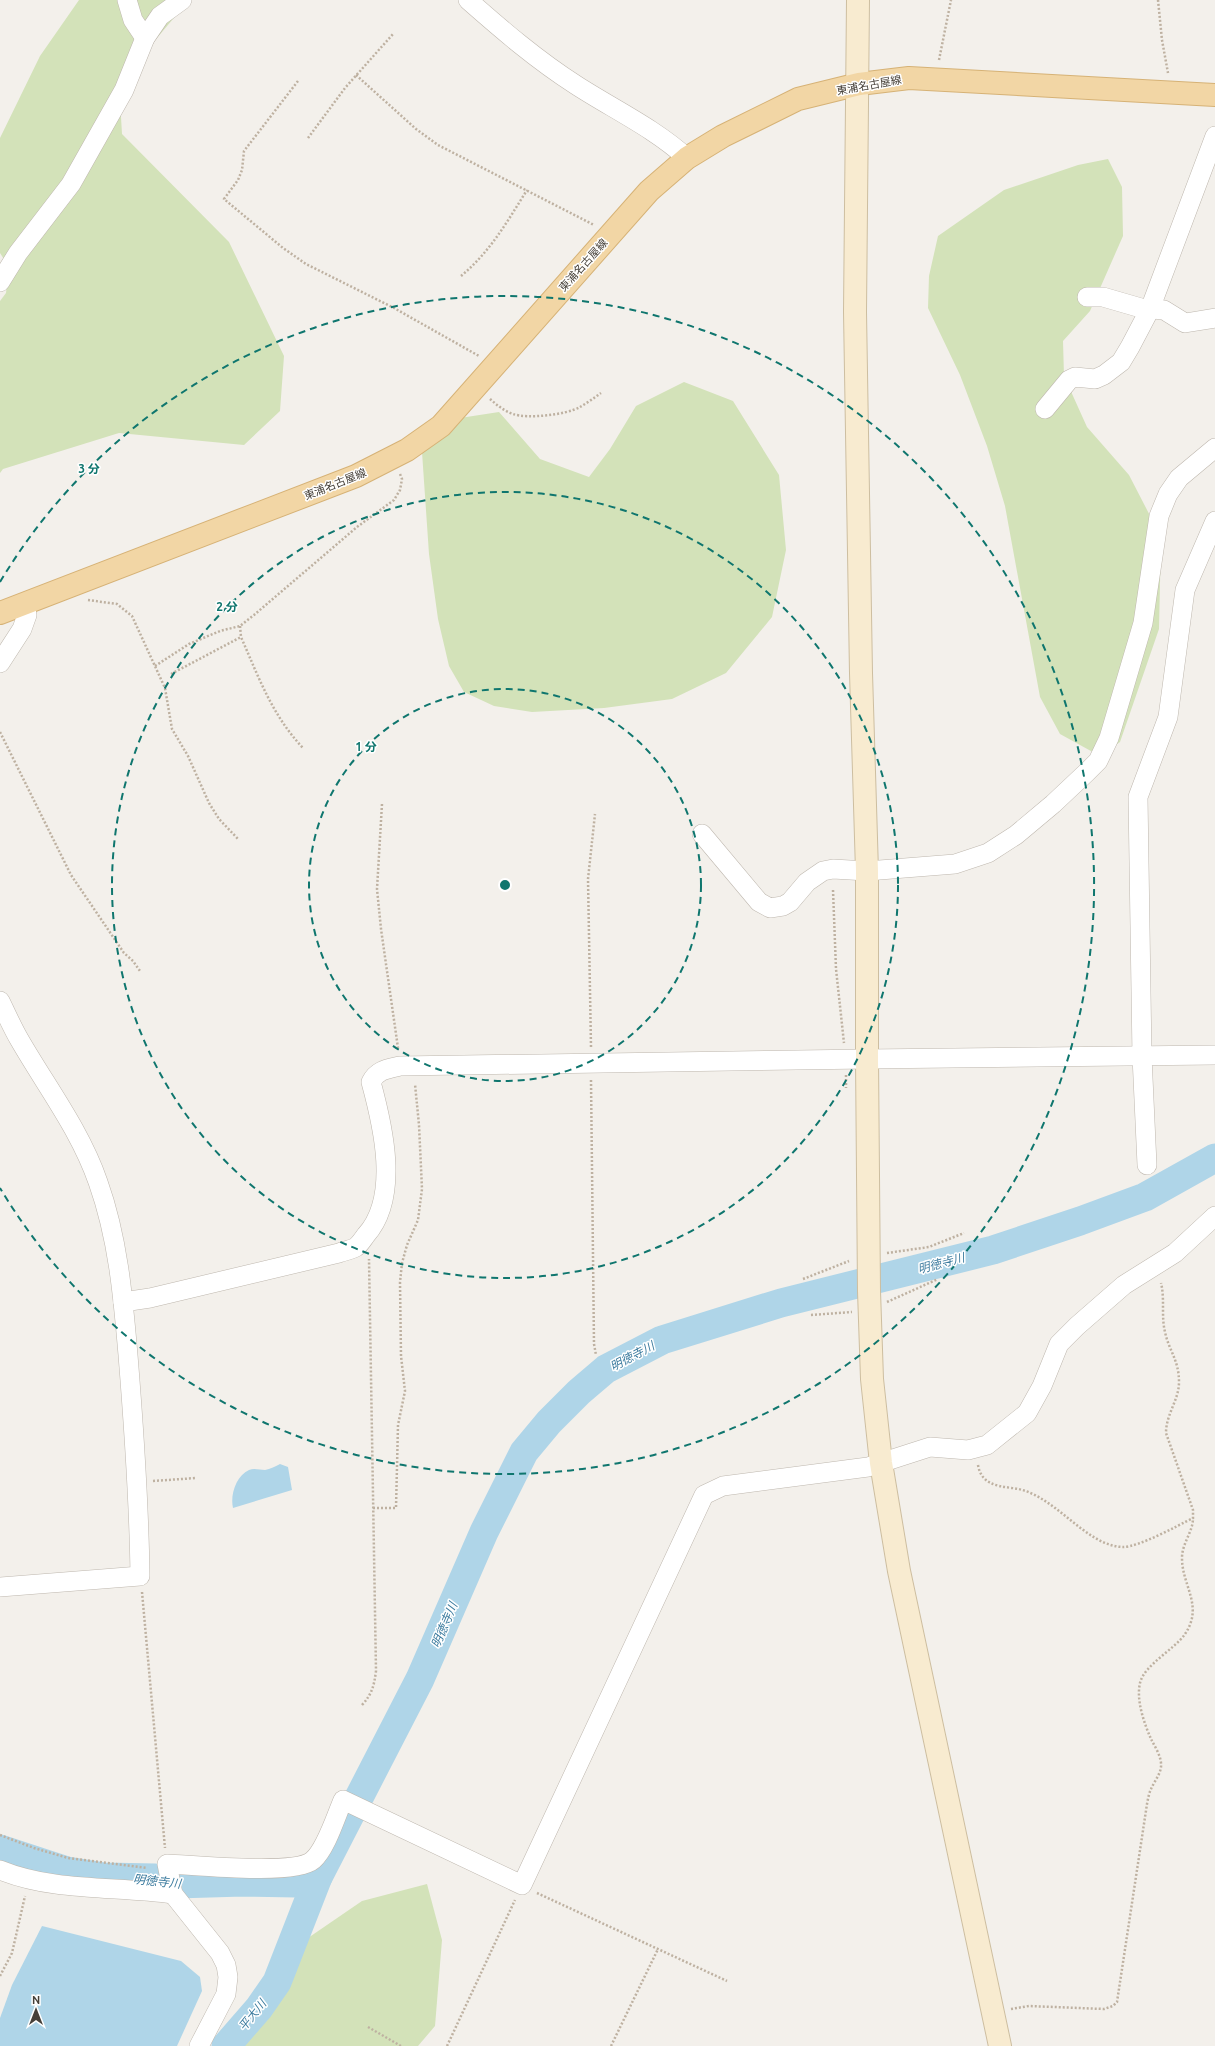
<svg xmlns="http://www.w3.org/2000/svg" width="1215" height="2046" viewBox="0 0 1215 2046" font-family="Ubuntu,'Noto Sans JP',sans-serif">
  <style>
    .green { fill: #d3e2b9 }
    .water { fill: #afd5e8 }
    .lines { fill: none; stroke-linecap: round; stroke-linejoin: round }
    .river { stroke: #afd5e8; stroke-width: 29 }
    .street-casing { stroke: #beb7ae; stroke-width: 20 }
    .secondary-casing { stroke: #cdbea0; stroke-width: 24 }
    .primary-casing { stroke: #d6b276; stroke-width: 24 }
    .path { stroke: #beb1a1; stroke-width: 2.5; stroke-dasharray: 2 2; stroke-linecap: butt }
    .street { stroke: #fff; stroke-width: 19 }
    .secondary { stroke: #f8ebd0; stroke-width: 22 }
    .primary { stroke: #f2d6a5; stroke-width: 22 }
    .ring { fill: none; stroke: #0f766e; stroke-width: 2; stroke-dasharray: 7 5 }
    .labels { text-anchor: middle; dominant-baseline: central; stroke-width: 3; stroke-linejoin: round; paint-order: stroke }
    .street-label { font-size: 11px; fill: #464039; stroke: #fff }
    .water-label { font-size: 12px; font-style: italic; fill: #3d7c9f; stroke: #fff }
    .centre { fill: #0f766e; stroke: #fff; stroke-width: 2 }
    .ring-label { font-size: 12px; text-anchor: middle; font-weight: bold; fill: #0f766e; stroke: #fff; stroke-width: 3; stroke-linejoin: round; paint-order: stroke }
  </style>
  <rect width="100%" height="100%" fill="#f3f0eb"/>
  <g class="green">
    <polygon points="79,0 189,0 119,83 122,134 229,242 284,356 280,411 244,445 119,433 3,469 0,473 0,301 6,293 9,267 0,253 0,138 40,56"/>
    <polygon points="1108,159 1122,187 1123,236 1090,311 1063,341 1064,376 1087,427 1129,475 1161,537 1159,629 1120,742 1100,756 1060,734 1040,697 1005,506 987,446 960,375 928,308 929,276 938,236 1004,190 1078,165"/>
    <polygon points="684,382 733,401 779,475 786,550 772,617 726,673 672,699 604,708 532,712 494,706 464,692 449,666 438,619 429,554 422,452 460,418 499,412 540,459 589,477 610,449 636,406"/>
    <polygon points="427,1884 442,1940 435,2026 418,2046 223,2046 234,2022 289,1951 362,1901"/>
  </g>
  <g class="water">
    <path d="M280 1464 288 1467 292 1490 233 1508C230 1495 236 1476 249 1470 254 1468 260 1470 265 1470 270 1469 276 1466 280 1464Z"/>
    <polygon points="42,1926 181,1961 200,1977 202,1991 177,2046 0,2046 0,2018 12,1985"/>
  </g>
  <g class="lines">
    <g class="river">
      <polyline points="0,1849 67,1871 104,1877 155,1878 176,1884 243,1882 297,1883 318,1877"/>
      <polyline points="226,2046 259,2008 277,1982 318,1877 420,1679 484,1532 524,1452 549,1422 579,1392 606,1369 662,1340 781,1303 993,1250 1080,1221 1145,1197 1215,1158"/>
    </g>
    <g class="street-casing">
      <g id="street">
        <polyline points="127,0 133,20 145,38"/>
        <path d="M468 0C502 30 537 60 576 85 613 109 654 128 687 158"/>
        <polyline points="0,282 18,253 71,184 124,90 145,38 160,16 182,0"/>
        <polyline points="1087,297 1103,297 1141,308 1164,310 1185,323 1215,318"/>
        <polyline points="1045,409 1069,380 1075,377 1095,379 1104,375 1121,362 1130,347 1150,309 1215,136"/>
        <polyline points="0,663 22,629 27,615 25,603"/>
        <polyline points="702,834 759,902 770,908 783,906 790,902 807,882 823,871 833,869 867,871 955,864 988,853 1016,835 1053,804 1087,772 1098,761 1109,738 1143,623 1159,516 1168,494 1179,478 1215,448"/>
        <path d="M0 1001C6 1013 12 1027 19 1039 46 1086 80 1130 98 1182 118 1238 123 1296 128 1355 134 1429 139 1501 140 1576L0 1587"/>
        <polyline points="1147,1165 1142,1056 1138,797 1168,717 1185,590 1215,521"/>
        <path d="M123 1302 150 1298 339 1253C344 1251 351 1250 356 1247 360 1244 363 1239 366 1235 400 1197 383 1126 371 1082 377 1070 387 1069 400 1066L867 1059 1215 1055"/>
        <path d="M0 1870C54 1892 116 1886 173 1894"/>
        <path d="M199 2046 226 1994 228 1977 226 1965 220 1953 173 1894 167 1864C194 1865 295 1876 313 1860 326 1849 336 1816 343 1800L522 1885 704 1495 723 1486 868 1467 930 1447 968 1450 987 1445 1027 1413 1042 1386 1059 1344 1077 1326 1124 1285 1175 1253 1215 1216"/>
      </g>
    </g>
    <g class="secondary-casing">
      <polyline id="secondary" points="858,0 855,312 861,673 867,871 867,1059 869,1291 872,1379 881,1463 899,1571 1000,2046"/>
    </g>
    <g class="primary-casing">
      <polyline id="primary" points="0,613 356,476 407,450 441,426 649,191 687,158 723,136 798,99 859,84 909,78 1215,95"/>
    </g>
    <g class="path">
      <polyline points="1158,0 1162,40 1168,73"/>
      <polyline points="939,60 951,0"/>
      <polyline points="356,75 416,129 438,145 594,225"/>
      <polyline points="298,81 244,151 242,170 238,180 224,199 283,248 306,264 394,308 479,356"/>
      <polyline points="308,138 345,88 393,34"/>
      <path d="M461 276C490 252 507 222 527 190"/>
      <path d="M490 399C497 405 504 411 513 414 527 419 566 415 580 407 587 403 594 398 601 393"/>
      <polyline points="88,600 117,604 132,616 165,688 172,729 188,756 209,803 219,819 239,840"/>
      <path d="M240 626 241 637C259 678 272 715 303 748"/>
      <polyline points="155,666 189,644 220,631 240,626 254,615 357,527 394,500 400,490 402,479 400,474"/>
      <polyline points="171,674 241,637"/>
      <polyline points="0,732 71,875 124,953 133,961 140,971"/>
      <polyline points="382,804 377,889 381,929 398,1048"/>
      <polyline points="833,890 836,969 844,1043"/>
      <polyline points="591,1047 588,879 595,814"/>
      <polyline points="846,1075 846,1088"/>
      <polyline points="591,1080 594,1344 596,1355"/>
      <polyline points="887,1253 929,1247 964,1233"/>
      <polyline points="803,1279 849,1261"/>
      <polyline points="887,1302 938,1279"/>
      <polyline points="811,1315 852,1312"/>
      <path d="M978 1465C981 1483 995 1486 1012 1488 1054 1492 1084 1546 1123 1547 1139 1547 1177 1526 1193 1518V1510L1166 1433C1166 1414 1179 1400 1179 1382 1179 1360 1169 1351 1165 1332 1161 1316 1165 1299 1161 1283"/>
      <polyline points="153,1481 196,1478"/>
      <polyline points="373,1508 396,1508 398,1425 405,1391 401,1356 400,1282 402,1263 407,1245 418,1220 422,1189 419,1125 415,1084"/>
      <polyline points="142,1592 165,1848"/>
      <path d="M362 1705C372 1694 374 1686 376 1671L369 1259"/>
      <polyline points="0,1835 34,1848 68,1858 147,1868"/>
      <polyline points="537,1893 727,1981"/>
      <polyline points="0,1976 12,1953 25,1896"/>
      <path d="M1011 2009 1029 2006 1104 2009 1113 2006 1117 2002 1147 1804C1148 1799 1149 1793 1151 1789 1154 1782 1160 1775 1161 1767 1162 1757 1155 1747 1151 1739 1144 1723 1136 1700 1140 1683 1144 1665 1175 1649 1185 1634 1204 1606 1182 1586 1182 1558 1182 1543 1193 1532 1193 1518"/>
      <polyline points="368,2027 401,2046"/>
      <polyline points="447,2046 515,1900"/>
      <polyline points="611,2046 658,1949"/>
    </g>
    <use href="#street" class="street"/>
    <use href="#secondary" class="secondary"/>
    <use href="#primary" class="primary"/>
  </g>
  <g class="ring">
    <circle cx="505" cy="885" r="196"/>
    <circle cx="505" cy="885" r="393"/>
    <path d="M0 582A589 589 0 1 1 0 1188"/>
  </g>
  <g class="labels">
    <g class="street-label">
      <text transform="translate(869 85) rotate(-10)">東浦名古屋線</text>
      <text transform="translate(583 265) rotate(-48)">東浦名古屋線</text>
      <text transform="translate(335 484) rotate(-22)">東浦名古屋線</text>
    </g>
    <g class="water-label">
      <text transform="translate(941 1263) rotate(-15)">明徳寺川</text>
      <text transform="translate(632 1356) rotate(-28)">明徳寺川</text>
      <text transform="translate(444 1625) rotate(-67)">明徳寺川</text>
      <text transform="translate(157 1881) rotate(6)">明徳寺川</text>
      <text transform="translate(252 2015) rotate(-51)">平大川</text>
    </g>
  </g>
  <circle cx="505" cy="885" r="6" class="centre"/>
  <g class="ring-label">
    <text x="89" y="473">3 分</text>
    <text x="227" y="611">2 分</text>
    <text x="366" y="751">1 分</text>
  </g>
  <g transform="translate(36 2010)" stroke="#ffffff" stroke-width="3" paint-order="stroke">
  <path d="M0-3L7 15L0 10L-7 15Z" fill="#464039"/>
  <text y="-6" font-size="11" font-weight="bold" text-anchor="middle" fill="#464039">N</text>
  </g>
</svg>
